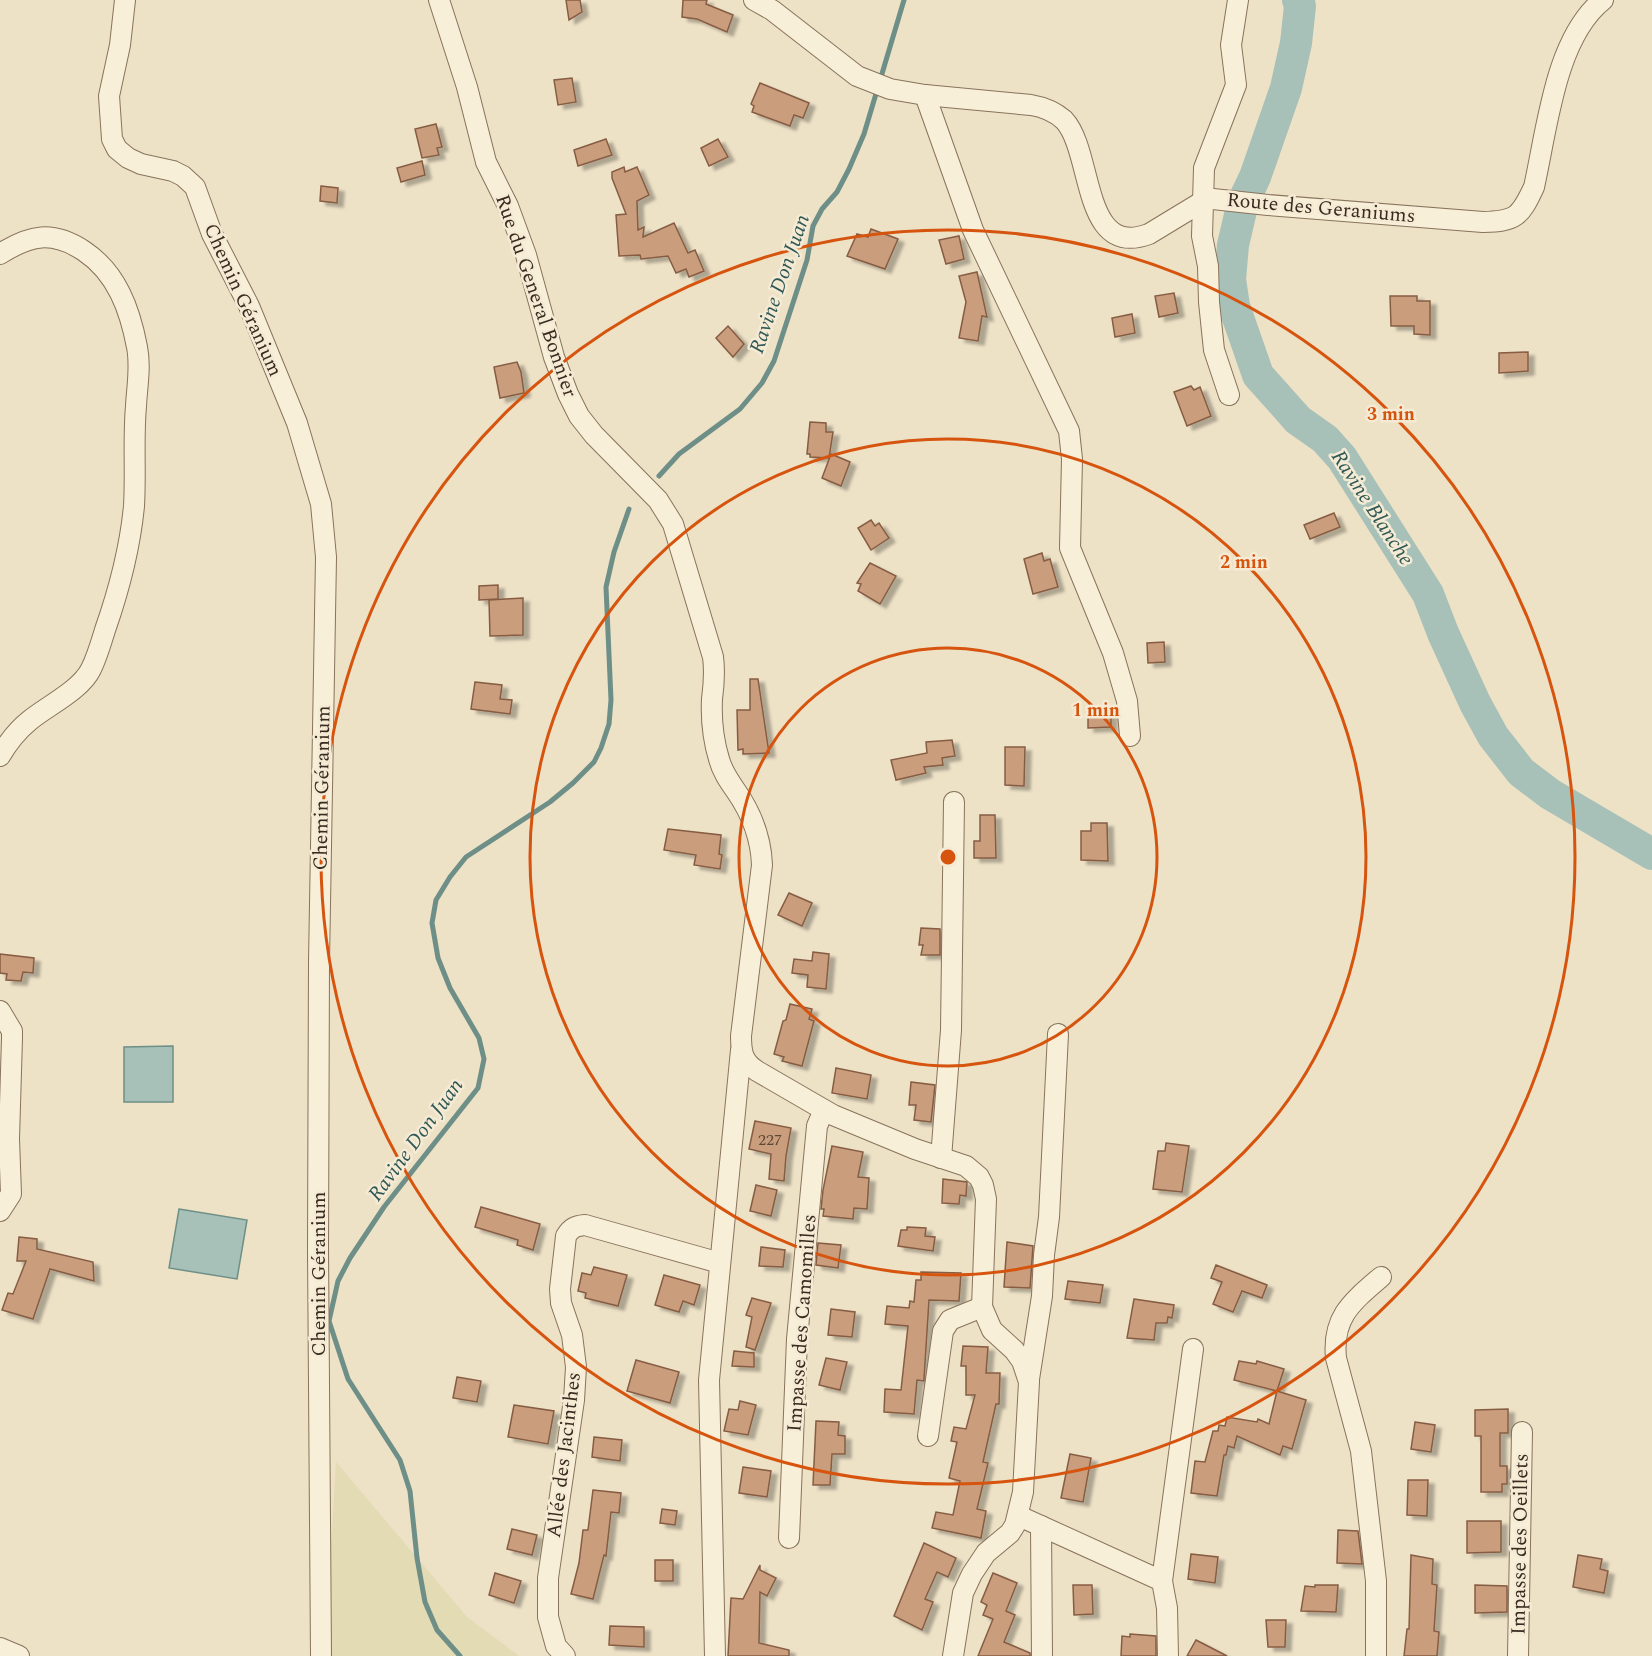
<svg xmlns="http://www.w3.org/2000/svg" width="1652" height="1656" viewBox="0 0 1652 1656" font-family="Spectral,serif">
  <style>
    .farmland { fill: #e2dbb3 }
    .water { fill: #a7c1b9; stroke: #6e8f87; stroke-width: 1.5 }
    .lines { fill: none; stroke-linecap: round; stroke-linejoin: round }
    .stream { stroke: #6e8f87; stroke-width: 5 }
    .river { stroke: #a7c1b9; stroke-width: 32 }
    .building { fill: #ca9d7d; stroke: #865d43; stroke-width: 1.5; filter: url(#shadow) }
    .minor-casing { stroke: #88735c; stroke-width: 22 }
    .minor { stroke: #f8efd9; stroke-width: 20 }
    .ring { fill: none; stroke: #d6540e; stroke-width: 3 }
    .labels { text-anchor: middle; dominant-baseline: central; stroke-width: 5; stroke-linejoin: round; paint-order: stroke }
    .number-label { font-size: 16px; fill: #5d4836 }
    .street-label { font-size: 20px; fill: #392b1f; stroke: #f5ebd5 }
    .water-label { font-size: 21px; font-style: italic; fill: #2f5855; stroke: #f5ebd5 }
    .centre { fill: #d6540e; stroke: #f5ebd5; stroke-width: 3 }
    .ring-label { font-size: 18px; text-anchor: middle; font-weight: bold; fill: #d6540e; stroke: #f5ebd5; stroke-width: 5; stroke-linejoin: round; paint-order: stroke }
  </style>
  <defs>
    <filter id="shadow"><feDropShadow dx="6" dy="4" stdDeviation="1.5" flood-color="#0004"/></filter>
  </defs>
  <rect width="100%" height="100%" fill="#ede1c6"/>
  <polygon class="farmland" points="336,1462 467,1617 519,1656 325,1656"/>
  <g class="water">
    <polygon points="173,1046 173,1102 124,1102 124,1047"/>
    <polygon points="179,1209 247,1220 237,1279 169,1268"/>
  </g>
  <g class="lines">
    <g class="stream">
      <polyline points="659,476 679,454 740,409 762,383 774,361 807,260 813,226 822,209 837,192 849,169 864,134 904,0"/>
      <polyline points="460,1656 437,1630 425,1602 417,1558 410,1491 400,1460 348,1379 329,1321 338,1281 350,1258 384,1207 478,1088 484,1059 479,1038 450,988 438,958 432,923 436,900 450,877 466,857 550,802 573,783 594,762 601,748 609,724 611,700 606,587 614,552 629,509"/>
    </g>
    <polyline class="river" points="1298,0 1300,6 1296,43 1286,88 1255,177 1243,202 1233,245 1230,279 1234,306 1258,375 1298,420 1325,439 1342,458 1428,594 1443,633 1475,703 1493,736 1521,772 1550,794 1652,854"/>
  </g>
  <g class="building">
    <polygon points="566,0 580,0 582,12 569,20"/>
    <polygon points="683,0 707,0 706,4 733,15 727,32 697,19 682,17"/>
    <polygon points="572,78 576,102 558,105 554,80"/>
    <polygon points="760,83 809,103 803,118 794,115 790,126 752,112 754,106 751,104"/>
    <polygon points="436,124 442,147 437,148 439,155 422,158 415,129"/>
    <polygon points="606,139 612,155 578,166 574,150"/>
    <polygon points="718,139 728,157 709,166 701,148"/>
    <polygon points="422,161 425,175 401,182 397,168"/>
    <polygon points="624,167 625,172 637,167 649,195 637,201 638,230 644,227 643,237 674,223 688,253 695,250 704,271 689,277 686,269 676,273 668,256 641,259 640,255 619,256 616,215 626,214 612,178 612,172"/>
    <polygon points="321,186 338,188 337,203 320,201"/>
    <polygon points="871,229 898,239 885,269 847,256 857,234 868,237"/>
    <polygon points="959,236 964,259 946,264 939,240"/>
    <polygon points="977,272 987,317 982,316 978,341 959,338 966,302 959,276"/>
    <polygon points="1174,293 1178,313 1159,317 1155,296"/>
    <polygon points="1390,296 1417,296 1417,301 1430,301 1430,335 1414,334 1414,326 1391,326"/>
    <polygon points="1132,314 1135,333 1115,337 1112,318"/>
    <polygon points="728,326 744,344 733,357 716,338"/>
    <polygon points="1528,352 1528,371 1499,373 1499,353"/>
    <polygon points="517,362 521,372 524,393 500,398 494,367"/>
    <polygon points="1191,386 1194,390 1200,387 1211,416 1187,426 1174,392"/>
    <polygon points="810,422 826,423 826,432 833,432 829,458 810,457 810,454 807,454"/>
    <polygon points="831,454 850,462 841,486 822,478"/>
    <polygon points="1334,513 1340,527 1310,539 1304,525"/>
    <polygon points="871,520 875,526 879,523 889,538 871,550 858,528"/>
    <polygon points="1042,553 1044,561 1050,559 1058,587 1033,594 1024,559"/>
    <polygon points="870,563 896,576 880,604 858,591 861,584 857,583"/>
    <polygon points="498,585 498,599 479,600 479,586"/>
    <polygon points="523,598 523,635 490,636 489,600"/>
    <polygon points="1164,642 1165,662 1148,663 1147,643"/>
    <polygon points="750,679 758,679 769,753 743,754 743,749 738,750 737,710 750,710"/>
    <polygon points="475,682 502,685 500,699 512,700 510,714 471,709"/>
    <polygon points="1111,708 1111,727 1088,728 1088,709"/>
    <polygon points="952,740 955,756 942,758 943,765 924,767 926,773 896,780 891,760 927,753 926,742"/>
    <polygon points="1005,747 1025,747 1024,786 1005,785"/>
    <polygon points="980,815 995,815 996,858 974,858 974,841 980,841"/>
    <polygon points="1091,823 1107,823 1108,861 1081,860 1081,831 1091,831"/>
    <polygon points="668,829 721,835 719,854 722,855 720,869 694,865 696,855 664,850"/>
    <polygon points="789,893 812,903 802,926 778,915"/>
    <polygon points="921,928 940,929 940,955 921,955 923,945 919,945"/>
    <polygon points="813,952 829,954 826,989 807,987 808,975 792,973 794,959 812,961"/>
    <polygon points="0,954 34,958 33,973 23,972 21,981 6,980 7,974 0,973"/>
    <polygon points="790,1004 812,1009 809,1019 814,1021 802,1066 782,1061 784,1057 774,1054 783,1021 786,1020"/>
    <polygon points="836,1068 871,1075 867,1099 832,1093"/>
    <polygon points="911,1082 935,1085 931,1122 914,1120 916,1105 909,1105"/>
    <polygon points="755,1121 791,1128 786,1156 784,1181 769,1179 771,1154 749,1149"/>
    <polygon points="1166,1143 1189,1146 1182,1192 1153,1189 1158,1151 1165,1151"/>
    <polygon points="832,1146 863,1152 858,1177 869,1178 867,1209 854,1208 853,1219 823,1216 824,1209 821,1209 823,1190"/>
    <polygon points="943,1179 967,1182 966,1196 960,1195 959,1204 942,1203"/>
    <polygon points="756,1185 777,1190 771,1216 750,1211"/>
    <polygon points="481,1207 540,1224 533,1250 517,1245 518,1240 475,1227"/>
    <polygon points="907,1227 926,1228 925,1236 935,1237 933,1251 898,1246 901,1230 907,1230"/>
    <polygon points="19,1237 37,1239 37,1249 93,1262 94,1281 50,1269 33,1319 2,1310 8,1293 13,1294 26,1261 17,1261"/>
    <polygon points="1007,1242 1033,1246 1030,1288 1004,1287"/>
    <polygon points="818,1243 841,1245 838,1268 816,1265"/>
    <polygon points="761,1247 785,1250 783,1267 759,1266"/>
    <polygon points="1216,1265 1267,1285 1262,1298 1242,1291 1233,1312 1213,1304 1222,1282 1211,1278"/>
    <polygon points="594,1267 627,1275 618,1306 585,1298 586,1293 578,1291 582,1273 591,1275"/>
    <polygon points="921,1272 961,1273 959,1301 929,1300 924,1379 924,1381 917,1380 914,1414 884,1412 885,1389 901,1390 908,1326 885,1324 887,1306 909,1308 910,1301 914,1302 916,1280 921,1280"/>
    <polygon points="664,1275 700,1285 694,1305 683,1301 679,1312 655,1305"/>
    <polygon points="1068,1281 1103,1285 1100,1303 1065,1299"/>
    <polygon points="752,1298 771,1303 755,1350 746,1347 752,1317 746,1315"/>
    <polygon points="1134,1299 1174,1305 1172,1318 1168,1317 1167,1323 1156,1323 1154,1340 1127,1338"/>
    <polygon points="831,1309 855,1312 852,1337 828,1335"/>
    <polygon points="963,1346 988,1347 986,1373 1000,1373 999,1404 996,1404 983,1462 988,1463 977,1509 986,1511 981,1538 932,1528 936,1512 953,1515 960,1481 949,1478 957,1442 951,1441 954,1427 966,1429 975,1395 966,1395 966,1366 961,1366"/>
    <polygon points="734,1351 754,1353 754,1367 732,1366"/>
    <polygon points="826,1358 847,1362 840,1390 819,1385"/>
    <polygon points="636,1360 679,1372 670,1403 627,1391"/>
    <polygon points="1239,1361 1256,1364 1257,1361 1284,1369 1277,1391 1306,1400 1292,1449 1283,1446 1280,1455 1237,1436 1234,1448 1228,1446 1226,1455 1224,1455 1217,1496 1191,1493 1195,1461 1205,1462 1213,1431 1218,1431 1219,1425 1225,1426 1227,1417 1257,1422 1258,1419 1269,1424 1277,1391 1234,1380"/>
    <polygon points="457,1377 481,1381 477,1402 453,1398"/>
    <polygon points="740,1401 756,1405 748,1435 724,1431 729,1409 738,1410"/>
    <polygon points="514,1405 554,1411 548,1444 508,1437"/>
    <polygon points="1508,1409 1508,1433 1500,1433 1500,1466 1507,1466 1507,1484 1502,1484 1502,1492 1481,1492 1481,1436 1475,1436 1475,1410"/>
    <polygon points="816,1421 839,1422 838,1435 845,1436 845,1454 832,1454 830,1485 813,1485"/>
    <polygon points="1415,1422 1435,1425 1431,1452 1411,1449"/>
    <polygon points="594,1437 622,1440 620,1461 592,1457"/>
    <polygon points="1070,1454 1091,1458 1083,1502 1061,1498"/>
    <polygon points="743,1467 771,1471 767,1497 739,1493"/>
    <polygon points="1408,1480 1428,1480 1427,1516 1407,1515"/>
    <polygon points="593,1490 621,1493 619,1513 611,1512 606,1556 604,1555 593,1599 571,1594 579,1563 583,1530 588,1530"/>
    <polygon points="662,1509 677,1511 675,1525 660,1523"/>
    <polygon points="1467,1521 1501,1521 1501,1552 1467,1553"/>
    <polygon points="512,1529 537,1535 532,1555 507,1549"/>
    <polygon points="1338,1530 1358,1531 1362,1564 1337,1563"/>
    <polygon points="924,1543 956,1558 948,1577 937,1572 925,1599 933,1602 922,1630 894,1616"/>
    <polygon points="1191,1554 1218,1557 1215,1583 1188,1579"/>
    <polygon points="1411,1555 1433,1559 1432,1584 1437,1585 1434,1631 1439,1632 1437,1656 1404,1656 1407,1629 1409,1629"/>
    <polygon points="1578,1555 1602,1559 1600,1569 1608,1571 1604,1593 1573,1587"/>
    <rect x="655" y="1560" width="18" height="21"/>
    <polygon points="760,1565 760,1570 776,1578 767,1596 760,1592 759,1643 789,1650 789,1656 728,1656 731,1598 743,1599"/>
    <polygon points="495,1573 521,1581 514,1603 489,1595"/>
    <polygon points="993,1573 1017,1583 1006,1611 1015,1615 1004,1642 1030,1653 1030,1656 978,1656 993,1619 983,1615 987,1605 981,1602"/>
    <polygon points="1073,1585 1092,1585 1093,1614 1074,1615"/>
    <polygon points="1315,1585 1338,1585 1336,1612 1301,1611 1305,1586 1315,1587"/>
    <polygon points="1475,1585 1507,1586 1507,1612 1475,1613"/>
    <polygon points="1266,1620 1286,1620 1285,1647 1268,1647"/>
    <polygon points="610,1626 644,1627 644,1647 609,1645"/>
    <polygon points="1130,1634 1156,1636 1156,1656 1121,1656 1122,1636 1130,1637"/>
    <polygon points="1196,1640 1227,1656 1187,1656"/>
  </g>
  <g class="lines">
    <g class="minor-casing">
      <g id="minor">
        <polyline points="125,0 120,45 109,96 112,139 117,149 128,158 141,164 173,171 183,176 195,187 212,234 249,306 297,423 321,504 326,557 319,962 318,1249 321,1656"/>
        <path d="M439 0 467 87 486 162 508 206 526 255 554 357 568 394 579 416 594 435 658 500 673 524 713 657C715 672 714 684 712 699 711 719 713 739 719 759 722 771 729 781 736 791 752 814 761 837 762 865L741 1036C741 1053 743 1062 757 1071L833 1115 915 1149 966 1166 979 1177 983 1185 986 1199 982 1307 992 1330 1014 1350 1022 1361 1029 1382 1023 1492 1015 1525 1010 1533 986 1553 972 1574 963 1593 953 1656"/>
        <path d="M754 0 772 10 857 76 890 89 925 95 1031 105C1043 107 1054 111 1064 120 1094 152 1081 259 1149 234L1205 200 1213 199 1268 205 1483 222C1516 221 1520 217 1534 187 1547 130 1555 38 1603 0"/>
        <polyline points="925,95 973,230 1069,431 1072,459 1070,548 1113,653 1127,701 1130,736"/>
        <path d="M0 254C30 235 52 230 84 251 117 273 130 310 137 347 141 367 137 386 136 406 133 439 136 473 134 506 130 548 119 590 105 630 101 643 97 657 91 669 81 690 47 706 29 721 18 730 7 744 0 756"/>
        <polyline points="1229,395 1214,350 1209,302 1208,266 1202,236 1204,168 1236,85 1231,45 1238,0"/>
        <polyline points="0,1011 12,1031 12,1038 9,1139 11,1194 0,1211"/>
        <polyline points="941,1158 951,1030 954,802"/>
        <polyline points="1029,1379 1042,1296 1044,1255 1049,1217 1058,1034"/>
        <polyline points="928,1436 943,1331 950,1320 982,1307"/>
        <polyline points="1019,1516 1162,1581 1167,1608 1168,1656"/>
        <polyline points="1041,1526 1042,1656"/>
        <polyline points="789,1538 797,1339 817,1126 824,1110"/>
        <polyline points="1162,1581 1193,1349"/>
        <polyline points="0,1648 19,1656"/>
        <path d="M565 1656 556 1646 548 1617V1578L574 1400 576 1367 572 1335 561 1303 560 1289 566 1236C571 1228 575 1226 585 1225L720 1263"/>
        <polyline points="715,1656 709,1380 741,1050"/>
        <path d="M1376 1656V1581L1361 1451 1336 1358C1332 1317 1352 1302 1381 1277"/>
        <polyline points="1518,1656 1522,1432"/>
      </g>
    </g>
    <use href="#minor" class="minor"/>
  </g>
  <g class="ring">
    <circle cx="948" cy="857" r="209"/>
    <circle cx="948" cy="857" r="418"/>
    <circle cx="948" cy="857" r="627"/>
  </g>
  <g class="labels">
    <g class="number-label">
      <text x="770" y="1140">227</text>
    </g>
    <g class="street-label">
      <text transform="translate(1321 208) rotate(5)">Route des Geraniums</text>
      <text transform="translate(536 296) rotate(71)">Rue du General Bonnier</text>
      <text transform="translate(243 300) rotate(66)">Chemin Géranium</text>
      <text transform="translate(322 788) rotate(-89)">Chemin Géranium</text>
      <text transform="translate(319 1274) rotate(-90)">Chemin Géranium</text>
      <text transform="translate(802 1323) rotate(-86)">Impasse des Camomilles</text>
      <text transform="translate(564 1455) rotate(-83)">Allée des Jacinthes</text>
      <text transform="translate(1520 1544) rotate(-89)">Impasse des Oeillets</text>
    </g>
    <g class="water-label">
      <text transform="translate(780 284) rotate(-71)">Ravine Don Juan</text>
      <text transform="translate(1372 508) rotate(57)">Ravine Blanche</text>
      <text transform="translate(416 1140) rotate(-54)">Ravine Don Juan</text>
    </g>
  </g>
  <circle cx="948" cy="857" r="9" class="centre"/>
  <g class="ring-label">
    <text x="1391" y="420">3 min</text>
    <text x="1244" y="568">2 min</text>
    <text x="1096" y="716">1 min</text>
  </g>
</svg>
